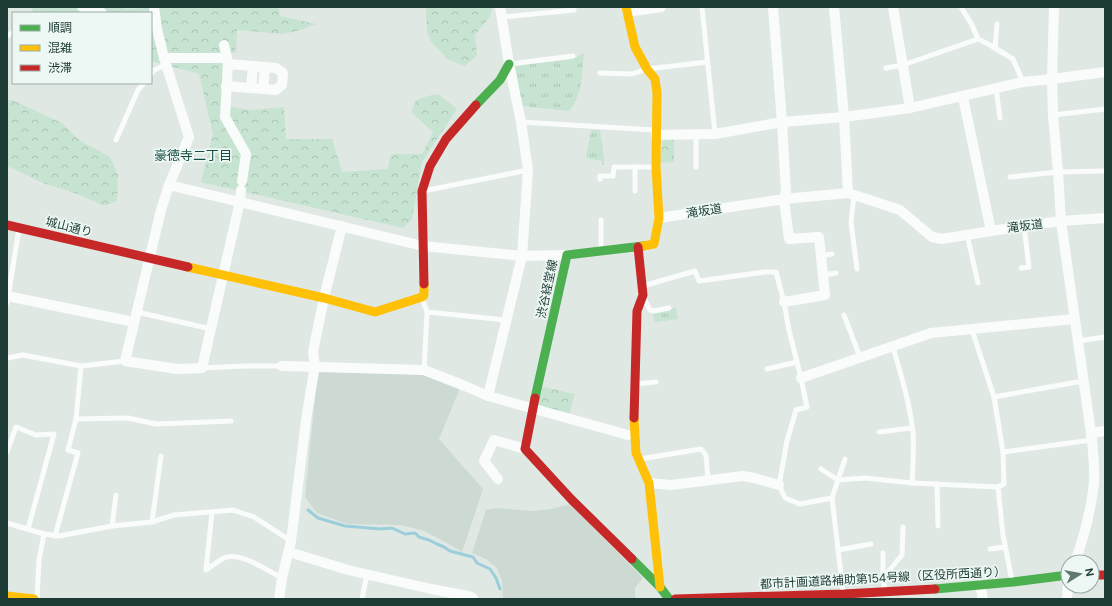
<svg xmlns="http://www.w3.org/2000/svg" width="1112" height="606" viewBox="0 0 1112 606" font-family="'DM Sans','Noto Sans JP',sans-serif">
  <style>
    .built { fill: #cddad4 }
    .grass { fill: url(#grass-tufts) }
    .forest { fill: url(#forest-crowns) }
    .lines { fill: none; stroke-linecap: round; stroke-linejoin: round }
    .stream { stroke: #9bceda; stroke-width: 3 }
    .lane { stroke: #fafcfb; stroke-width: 5 }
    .street { stroke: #fafcfb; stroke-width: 10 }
    .fast { stroke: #4caf50; stroke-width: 9 }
    .slow { stroke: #ffc107; stroke-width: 9 }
    .jam { stroke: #c62828; stroke-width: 9 }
    .labels { text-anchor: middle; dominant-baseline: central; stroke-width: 3.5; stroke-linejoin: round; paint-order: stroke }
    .street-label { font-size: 12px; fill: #1d3b35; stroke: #edf7f3 }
    .neighbourhood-label { font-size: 13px; fill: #174f45; stroke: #edf7f3 }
  </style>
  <defs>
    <pattern id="grass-tufts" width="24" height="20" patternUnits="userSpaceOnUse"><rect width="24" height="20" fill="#c7e3d1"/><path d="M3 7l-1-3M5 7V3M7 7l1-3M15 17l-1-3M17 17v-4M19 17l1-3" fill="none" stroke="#aac4b4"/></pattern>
    <pattern id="forest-crowns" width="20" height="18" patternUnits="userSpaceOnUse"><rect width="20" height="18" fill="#c7e3d1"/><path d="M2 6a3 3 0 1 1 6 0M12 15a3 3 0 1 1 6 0" fill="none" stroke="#aac4b4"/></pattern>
  </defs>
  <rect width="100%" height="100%" fill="#e0e8e4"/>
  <g class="built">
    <polygon points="318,369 429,375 460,388 439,439 483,489 462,552 447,543 422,530 399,525 347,524 317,513 305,497"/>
    <polygon points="570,504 643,578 635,588 635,599 503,599 502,581 497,568 486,559 472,553 486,510 496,508 533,511 551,509"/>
  </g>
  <g class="grass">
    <path d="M584 53C582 73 583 95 569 111L522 106 515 66 573 59Z"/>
    <polygon points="591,130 600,130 604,158 604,165 602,165 602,161 586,158"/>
    <polygon points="676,308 678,319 655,322 653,315 656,311"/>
  </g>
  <g class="forest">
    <polygon points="32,7 122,7 127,9 161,7 279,7 280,16 316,24 301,30 283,34 237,30 236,52 223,55 221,105 250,110 284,107 286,139 332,139 342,172 388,169 390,157 393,154 422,154 433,132 411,112 416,100 428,96 438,94 457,109 422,162 412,219 403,228 201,182 213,134 199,74 151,61 151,13 33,13"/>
    <polygon points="425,7 493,7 489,18 475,35 477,55 465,66 449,60 431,42 427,32 426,7"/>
    <polygon points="7,100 12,100 62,123 79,140 110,157 118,175 117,201 104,206 78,194 43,183 7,166"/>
    <polygon points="663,139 674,139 674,162 660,163"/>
    <polygon points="539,386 575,394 569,416 535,407"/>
  </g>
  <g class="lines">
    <polyline class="stream" points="308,510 318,518 345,526 381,529 392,528 405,534 415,533 419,537 429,540 437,544 444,547 450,551 473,557 477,563 490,569 496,578 500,589"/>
    <g class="lane">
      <polyline points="702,7 715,134"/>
      <polyline points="961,7 972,25 978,39 990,45 1013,59 1023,82"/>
      <polyline points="502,17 574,10 574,7"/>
      <polyline points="7,36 13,32"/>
      <polyline points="995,48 997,24"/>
      <polyline points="510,64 573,56"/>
      <polyline points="886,68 903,65 978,39"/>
      <polyline points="600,73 632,74 647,69 707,62"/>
      <polyline points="151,74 153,71 166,64"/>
      <polyline points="996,88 1000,118"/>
      <polyline points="1053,115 1105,109"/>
      <polyline points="521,122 655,130"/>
      <polyline points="696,134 696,167"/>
      <polyline points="116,140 138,90 144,83"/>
      <polyline points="635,167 635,191"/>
      <polyline points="1010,177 1058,172 1105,171"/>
      <polyline points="600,179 600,176 613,176 614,167 655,167"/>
      <polyline points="423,191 528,170"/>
      <polyline points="854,196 851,222 857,269"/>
      <polyline points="967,235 978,283"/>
      <polyline points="601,251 601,220"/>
      <polyline points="821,256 832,254"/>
      <polyline points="1021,268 1029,267 1024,226"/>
      <polyline points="823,275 836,273"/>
      <polyline points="643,286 695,271 699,281 765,272 776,272 784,302 789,330 801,378 807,407 796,410 787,441 779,485 785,498 800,504 832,498"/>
      <polyline points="422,298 427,312 424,370"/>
      <polyline points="644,298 650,310 654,311 669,308"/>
      <polyline points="7,303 19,229"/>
      <polyline points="137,312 211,329"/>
      <polyline points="427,312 506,320"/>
      <polyline points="844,315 860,357"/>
      <polyline points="1078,341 1105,337"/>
      <path d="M893 347C901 375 910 404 913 433 914 449 913 466 912 483"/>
      <polyline points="7,358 23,355 81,366 125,361"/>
      <polyline points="202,368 244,366 282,366"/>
      <polyline points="767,369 797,362"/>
      <polyline points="635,384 656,382"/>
      <polyline points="994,397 1083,381"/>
      <polyline points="76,419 128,418 156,424 231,421"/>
      <polyline points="879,432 912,428"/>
      <polyline points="7,452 16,427 36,435 54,434 28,529"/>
      <polyline points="1003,452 1092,440"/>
      <polyline points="640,459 701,449 706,455 708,480"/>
      <polyline points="821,469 838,480 845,459"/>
      <polyline points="937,484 938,526"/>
      <polyline points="998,487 1003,535 1012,581"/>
      <path d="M212 512 206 570C212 566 218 561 224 558 240 551 268 571 282 578"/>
      <polyline points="152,522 161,456"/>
      <polyline points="7,523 44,534 59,536 112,526 152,522 174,515 233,510 254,517 291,541"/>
      <polyline points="112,526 116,495"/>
      <polyline points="55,536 78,453 68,450 76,419 81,366"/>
      <polyline points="990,549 1005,547"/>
      <polyline points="838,550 871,544"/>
      <polyline points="883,553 883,578"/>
      <polyline points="885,591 883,578 902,555 903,527"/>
      <polyline points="843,592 832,498 838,480 865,478 912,483 998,487 1004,484 1003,452 994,397 972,330"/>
      <polyline points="37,598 39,560 44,534"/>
      <polyline points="362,599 367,574"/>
    </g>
    <g class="street">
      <polyline points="82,7 102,13"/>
      <polyline points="154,7 157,29 164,58 189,137 169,185 161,210 125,361 177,369 202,368 240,201 241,190"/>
      <polyline points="773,7 782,122 786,192 784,199 789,239 819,237 825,295 784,302"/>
      <polyline points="834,7 844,117 848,193"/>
      <polyline points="893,7 910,108"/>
      <path d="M1054 7 1052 79 1053 115 1058 172 1061 221 1092 440C1093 454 1095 469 1094 483 1091 510 1084 537 1075 562"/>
      <polyline points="627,12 661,7"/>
      <polyline points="224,45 227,58 228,64 225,117 246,154 242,181"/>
      <polyline points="164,58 227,58"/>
      <polyline points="226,86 276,90 282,85 283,73 276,68 228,64"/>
      <polyline points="251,88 253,66"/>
      <polyline points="263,89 265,67"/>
      <polyline points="963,97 991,231"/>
      <polyline points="656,135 715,134 782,122 844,117 881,112 910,108 1023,82 1052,79 1105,72"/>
      <polyline points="169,185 423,246 522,256 567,255"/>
      <polyline points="659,218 784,199 848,193 900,210 932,237 942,239 991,231 1061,221 1105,218"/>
      <polyline points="7,296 134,322"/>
      <polyline points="282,366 424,370 465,386 488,396 628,435"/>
      <polyline points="801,378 931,333 1074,319"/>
      <polyline points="488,396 522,256 528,170 521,122 509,64 500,7"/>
      <polyline points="1091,433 1105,431"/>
      <polyline points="498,479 484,461 494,440 525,449"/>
      <polyline points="649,483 671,485 743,476 754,478 779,485"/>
      <polyline points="289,552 348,570 431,589 468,596 473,598"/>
      <polyline points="980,585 983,599"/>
      <polyline points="279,599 282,578 291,541 307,413 315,366 313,352 324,298 342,226"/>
      <polyline points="1067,599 1068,582"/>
    </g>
    <g class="fast">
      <polyline points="476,105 500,80 509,64"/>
      <polyline points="535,398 567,255 643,246"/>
      <polyline points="632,559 660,587 669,599"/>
      <polyline points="935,589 1013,582 1068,575"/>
    </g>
    <g class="slow">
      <polyline points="626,7 635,47 647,69 655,79 657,93 656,167 659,218 654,244 643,246"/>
      <polyline points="188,267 324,298 375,312 422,297 424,295 424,284"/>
      <polyline points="634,418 636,453 649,483 660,587"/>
      <polyline points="7,596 34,599"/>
    </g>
    <g class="jam">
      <polyline points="7,225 188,267"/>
      <polyline points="424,284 422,191 430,166 446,139 476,105"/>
      <polyline points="535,398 525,449 571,499 632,559"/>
      <polyline points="634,418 637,311 643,295 638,247"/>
      <polyline points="1092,575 1105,575"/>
      <polyline points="675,599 844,594 935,589"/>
    </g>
  </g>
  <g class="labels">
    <g class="street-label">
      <text transform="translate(704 211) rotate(-9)">滝坂道</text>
      <text transform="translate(1025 226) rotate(-7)">滝坂道</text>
      <text transform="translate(69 227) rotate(14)">城山通り</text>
      <text transform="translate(547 289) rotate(-78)">渋谷経堂線</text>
      <text transform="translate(883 578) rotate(-3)">都市計画道路補助第154号線（区役所西通り）</text>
    </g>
    <g class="neighbourhood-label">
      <text x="193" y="155">豪徳寺二丁目</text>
    </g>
  </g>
  <rect width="1112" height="606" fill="none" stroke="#1d3b35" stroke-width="16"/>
  <rect x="12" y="12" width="140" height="72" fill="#edf7f3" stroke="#9aaca7"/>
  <rect x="20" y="25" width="20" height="6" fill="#4caf50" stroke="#9aaca7"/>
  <text x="48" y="32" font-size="12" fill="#1d3b35">順調</text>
  <rect x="20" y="45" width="20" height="6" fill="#ffc107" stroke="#9aaca7"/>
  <text x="48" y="52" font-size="12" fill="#1d3b35">混雑</text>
  <rect x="20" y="65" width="20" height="6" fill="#c62828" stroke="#9aaca7"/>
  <text x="48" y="72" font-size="12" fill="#1d3b35">渋滞</text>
  <g transform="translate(1080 574) rotate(79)"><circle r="19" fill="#edf7f3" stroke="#9aaca7"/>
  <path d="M0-3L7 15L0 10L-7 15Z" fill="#617872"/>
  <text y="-6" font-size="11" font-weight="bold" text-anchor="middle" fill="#1d3b35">N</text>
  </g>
</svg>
